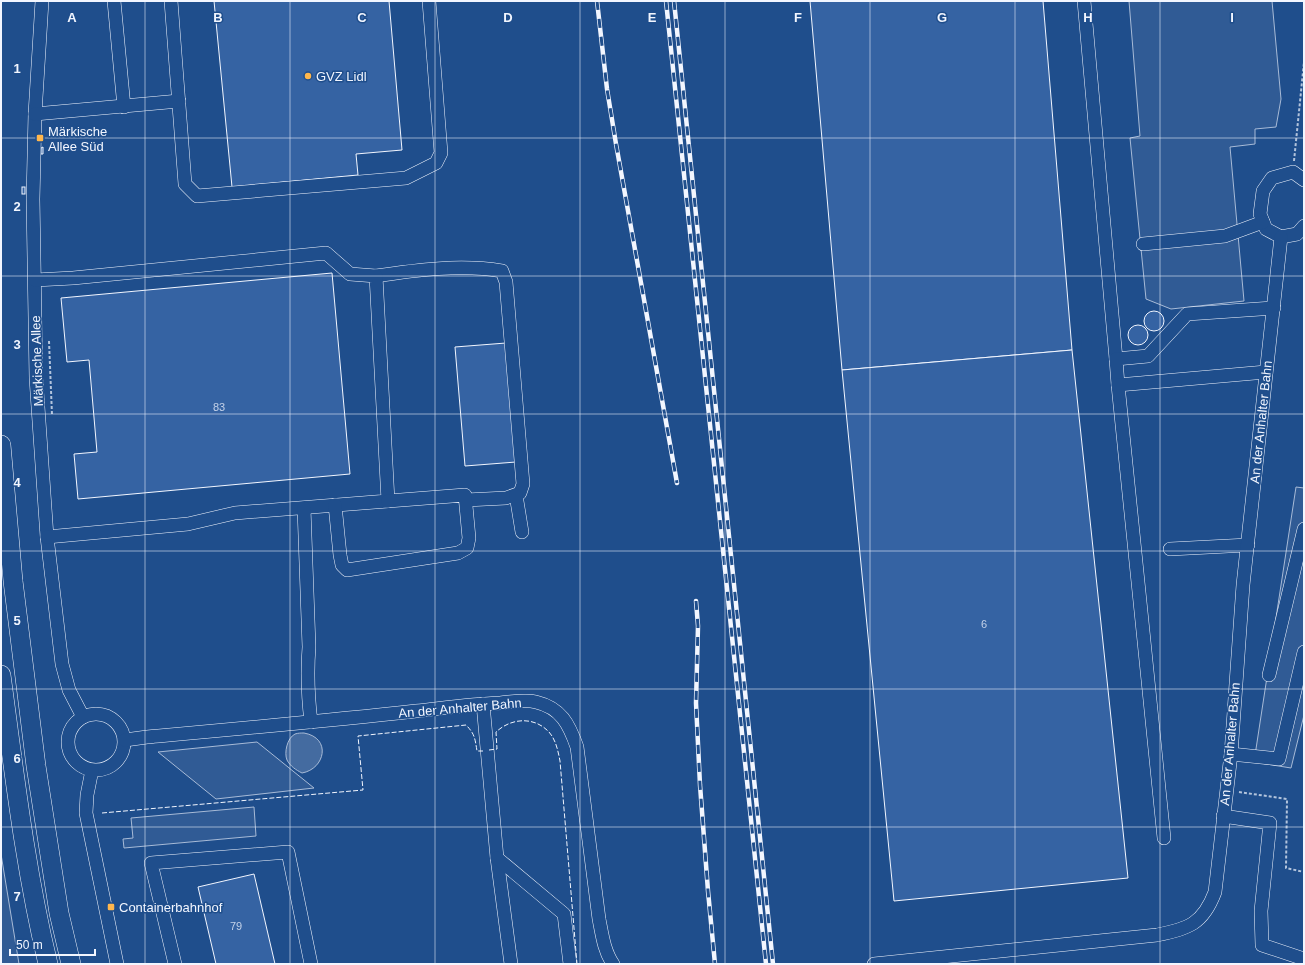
<svg xmlns="http://www.w3.org/2000/svg" width="1305" height="965" viewBox="0 0 1305 965" font-family="Arial,sans-serif">
  <style>
    .built { fill: #305b95; stroke: #a8bbd7 }
    .water { fill: #446ba0; stroke: #a8bbd7 }
    .building { fill: #3563a3; stroke: #f2f6ff }
    .lines { fill: none; stroke-linecap: round; stroke-linejoin: round }
    .minor-casing { stroke: #f2f6ff; stroke-width: 14 }
    .highway-casing { stroke: #f2f6ff; stroke-width: 20 }
    .path { stroke: #b3c4dc; stroke-width: 2; stroke-dasharray: 3 2; stroke-linecap: butt }
    .minor { stroke: #1f4e8c; stroke-width: 13 }
    .highway { stroke: #1f4e8c; stroke-width: 19 }
    .rail-casing { stroke: #f2f6ff; stroke-width: 4.5 }
    .rail { stroke: #1f4e8c; stroke-width: 3; stroke-dasharray: 9; stroke-linecap: butt }
    .fence { stroke: #f2f6ff; stroke-width: 1; stroke-dasharray: 5 2; stroke-linecap: butt }
    .grid { fill: none; stroke: #f2f6ff; stroke-width: 1; stroke-opacity: 0.55 }
    .poi-dot { fill: #ffb74d; stroke: #1f4e8c; stroke-width: 1.5 }
    .labels { text-anchor: middle; dominant-baseline: central; stroke-width: 3; stroke-linejoin: round; paint-order: stroke }
    .number-label { font-size: 11px; fill: #c3d1e8 }
    .poi-label { font-size: 13px; fill: #f2f6ff; stroke: #1f4e8c; text-anchor: start }
    .street-label { font-size: 13px; fill: #f2f6ff; stroke: #1f4e8c }
    .grid-label { font-size: 13px; text-anchor: middle; font-weight: bold; fill: #f2f6ff; stroke: #1f4e8c; stroke-width: 3; stroke-linejoin: round; paint-order: stroke }
  </style>
  <rect width="100%" height="100%" fill="#1f4e8c"/>
  <g class="built">
    <polygon points="1129,1 1272,1 1281,99 1276,127 1255,129 1255,144 1230,147 1244,301 1171,309 1146,299 1130,138 1140,136"/>
    <polygon points="1296,487 1304,488 1304,715 1291,768 1254,762"/>
    <polygon points="257,742 314,788 216,799 158,752"/>
    <polygon points="254,807 256,836 124,848 123,839 133,838 131,818"/>
    <polygon points="1,854 19,964 1,964"/>
  </g>
  <path class="water" d="M304 733C332 738 325 769 302 773 296 770 290 766 287 760 284 753 287 738 295 734 298 733 301 733 304 733Z"/>
  <g class="building">
    <polygon points="214,1 389,1 402,150 356,154 358,175 232,187"/>
    <polygon points="810,1 1043,1 1072,350 842,370"/>
    <polygon points="43,147 43,154 41,154 41,148"/>
    <rect x="22" y="187" width="3" height="7"/>
    <polygon points="332,273 350,474 78,499 74,454 97,452 89,360 67,362 61,298"/>
    <circle cx="1154" cy="321" r="10"/>
    <circle cx="1138" cy="335" r="10"/>
    <polygon points="506,343 516,462 465,466 455,347"/>
    <polygon points="1072,350 1128,878 894,901 842,370"/>
    <polygon points="254,874 275,964 216,964 198,887"/>
  </g>
  <g class="lines">
    <g class="minor-casing">
      <g id="minor">
        <polyline points="42,1 35,114 33,199 36,378 47,537 62,664 69,690 83,717"/>
        <polyline points="114,1 124,107"/>
        <polyline points="171,1 185,184 197,196 406,178 436,163 441,153 429,1"/>
        <polyline points="1084,1 1116,359"/>
        <polyline points="35,114 179,101"/>
        <polyline points="1304,180 1293,172 1272,178 1263,191 1260,214 1266,229 1281,237 1297,234 1304,226"/>
        <polyline points="1143,244 1225,236 1263,222"/>
        <path d="M376 276C416 270 461 264 502 271L506 282 523 484 520 493 506 498 466 500"/>
        <polyline points="35,280 73,278 326,253 350,274 376,276 388,501 235,513 188,524 47,537"/>
        <polyline points="1118,385 1116,359 1148,356 1187,314 1274,308"/>
        <polyline points="516,495 522,532"/>
        <polyline points="335,505 340,555 342,565 347,570 458,553 467,548 469,538 465,495 388,501"/>
        <path d="M304 508 309 647C307 672 308 697 311 722"/>
        <polyline points="1170,549 1248,545"/>
        <polyline points="1269,675 1304,529"/>
        <polyline points="483,704 497,858 511,964"/>
        <circle cx="96" cy="742" r="28"/>
        <path d="M125 740 147 737C236 729 326 721 416 711 444 708 472 704 500 703 512 702 525 699 536 702 561 708 569 724 577 747L599 919C602 934 604 951 613 964"/>
        <polyline points="1231,754 1279,759 1304,652"/>
        <polyline points="92,770 87,795 86,813 117,964"/>
        <polyline points="1223,816 1270,823 1261,911 1262,945 1304,959"/>
        <polyline points="1164,838 1118,385 1266,372"/>
        <polyline points="497,858 564,914 570,964"/>
        <polyline points="175,964 151,863 288,852 311,964"/>
        <path d="M874 964 1157 935C1188 929 1203 924 1215 892L1231 754 1243 585 1281 237"/>
      </g>
    </g>
    <g class="highway-casing">
      <g id="highway">
        <polyline points="1,445 13,581 36,766 59,913 71,964"/>
        <path d="M1 675C14 771 25 869 48 964"/>
      </g>
    </g>
    <g class="path">
      <polyline points="1294,161 1304,62"/>
      <polyline points="49,341 52,415"/>
      <polyline points="1239,792 1287,799 1286,868 1304,872"/>
    </g>
    <use href="#minor" class="minor"/>
    <use href="#highway" class="highway"/>
    <g class="rail-casing">
      <g id="rail">
        <polyline points="597,1 607,89 616,144 677,483"/>
        <polyline points="666,1 766,964"/>
        <polyline points="674,1 773,964"/>
        <polyline points="696,601 698,626 696,703 700,785 708,891 715,964"/>
      </g>
    </g>
    <use href="#rail" class="rail"/>
    <g class="fence">
      <path d="M489 750 497 749 496 732C511 718 534 716 549 732 556 740 558 751 560 761L577 964"/>
      <path d="M102 813 363 790 358 736 466 725C475 734 475 739 477 751H483"/>
    </g>
  </g>
  <path class="grid" d="M145 1V964M290 1V964M435 1V964M580 1V964M725 1V964M870 1V964M1015 1V964M1160 1V964M1 138H1304M1 276H1304M1 414H1304M1 551H1304M1 689H1304M1 827H1304"/>
  <g class="poi-dot">
    <circle cx="308" cy="76" r="4"/>
    <rect x="36" y="134" width="8" height="8" rx="2"/>
    <rect x="107" y="903" width="8" height="8" rx="2"/>
  </g>
  <g class="labels">
    <g class="number-label">
      <text x="219" y="407">83</text>
      <text x="984" y="624">6</text>
      <text x="236" y="926">79</text>
    </g>
    <g class="poi-label">
      <text x="316" y="76">GVZ Lidl</text>
      <text x="48" y="131">Märkische<tspan x="48" dy="15">Allee Süd</tspan></text>
      <text x="119" y="907">Containerbahnhof</text>
    </g>
    <g class="street-label">
      <text transform="translate(37 361) rotate(-92)">Märkische Allee</text>
      <text transform="translate(1261 422) rotate(-84)">An der Anhalter Bahn</text>
      <text transform="translate(460 708) rotate(-5)">An der Anhalter Bahn</text>
      <text transform="translate(1230 744) rotate(-85)">An der Anhalter Bahn</text>
    </g>
  </g>
  <g class="grid-label">
    <text x="72" y="22">A</text>
    <text x="218" y="22">B</text>
    <text x="362" y="22">C</text>
    <text x="508" y="22">D</text>
    <text x="652" y="22">E</text>
    <text x="798" y="22">F</text>
    <text x="942" y="22">G</text>
    <text x="1088" y="22">H</text>
    <text x="1232" y="22">I</text>
    <text x="17" y="73">1</text>
    <text x="17" y="211">2</text>
    <text x="17" y="349">3</text>
    <text x="17" y="487">4</text>
    <text x="17" y="625">5</text>
    <text x="17" y="763">6</text>
    <text x="17" y="901">7</text>
  </g>
  <rect width="1305" height="965" fill="none" stroke="#f2f6ff" stroke-width="4"/>
  <path d="M10 949v6h85v-6" fill="none" stroke="#f2f6ff" stroke-width="2"/>
  <text x="16" y="949" font-size="12" fill="#f2f6ff" stroke="#1f4e8c" stroke-width="3" paint-order="stroke">50 m</text>
</svg>
